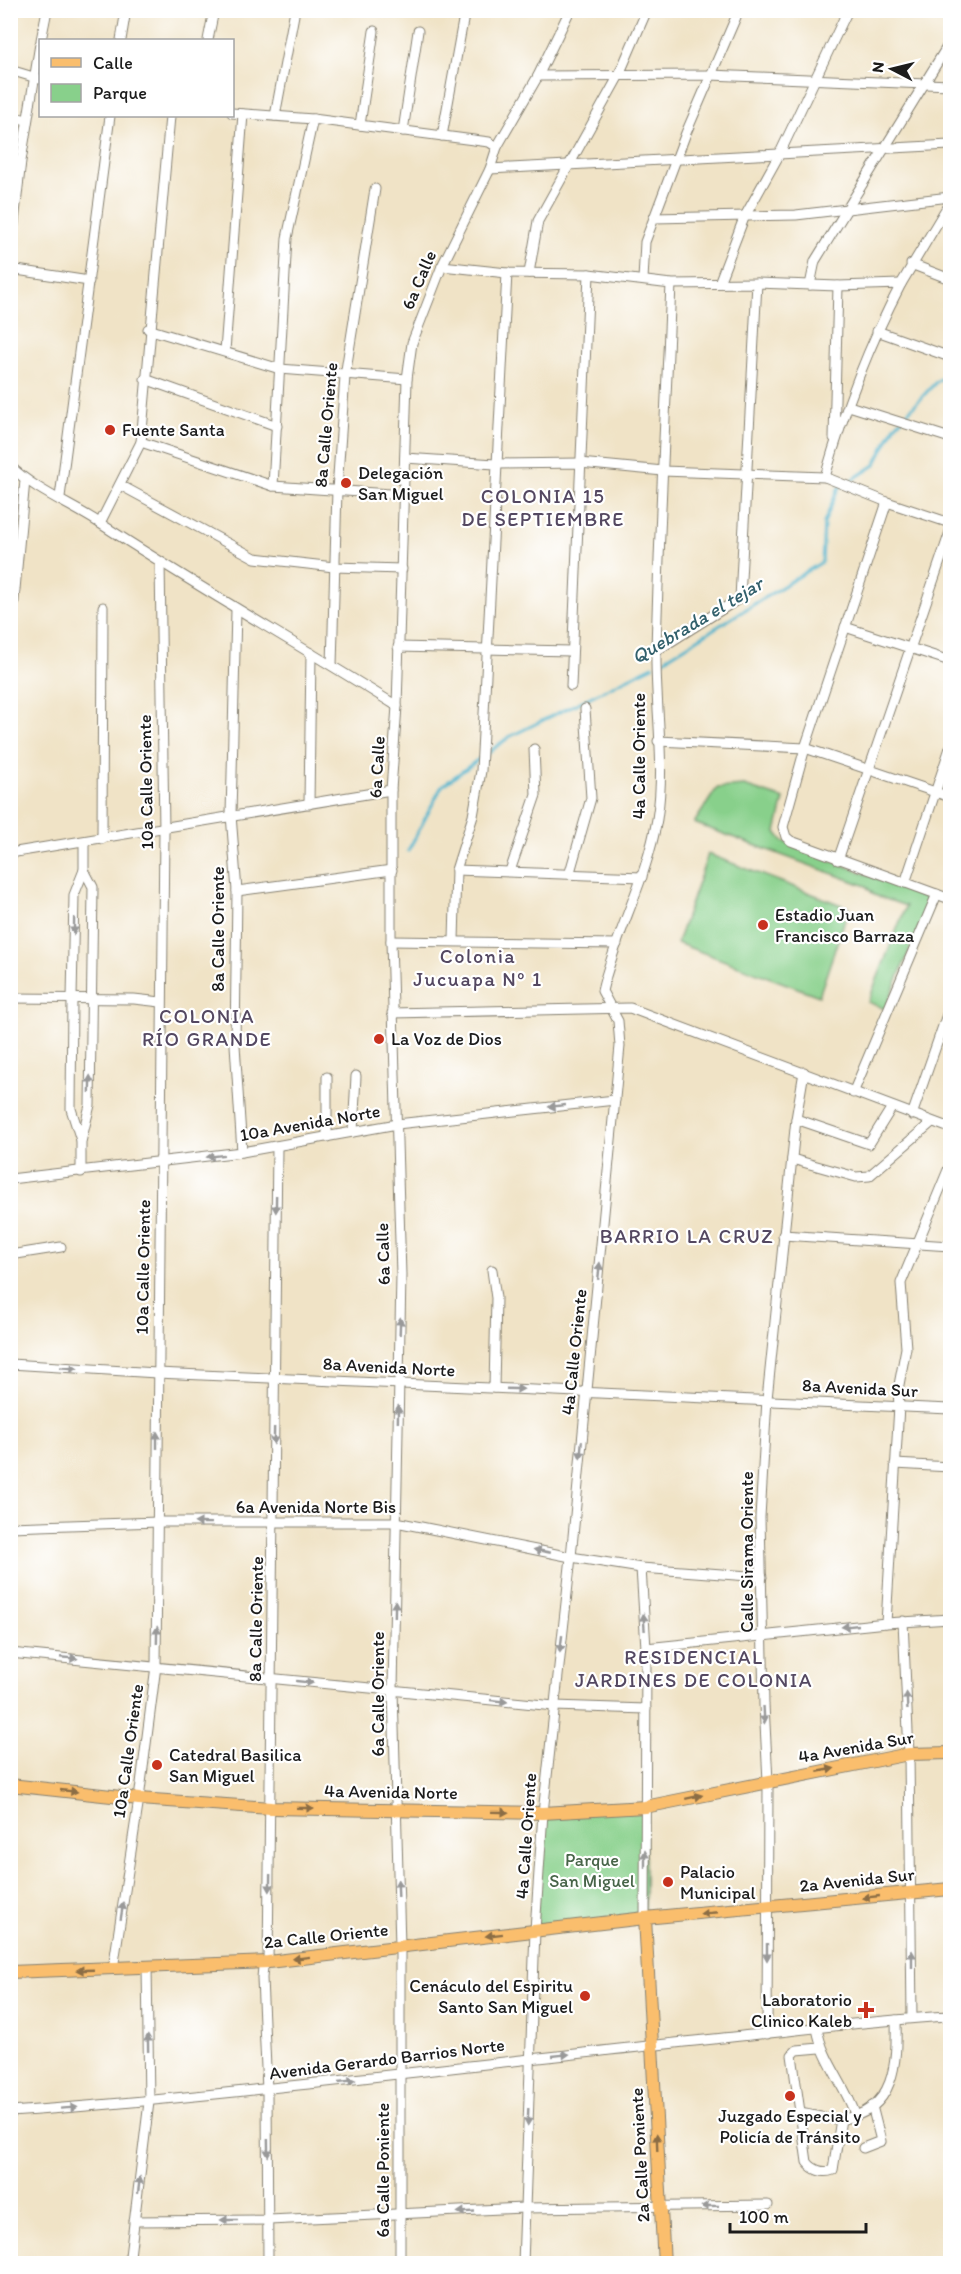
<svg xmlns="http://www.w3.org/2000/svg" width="961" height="2274" viewBox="0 0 961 2274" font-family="Itim,sans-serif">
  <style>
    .green { fill: #88d08b; stroke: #527654; stroke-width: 1.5 }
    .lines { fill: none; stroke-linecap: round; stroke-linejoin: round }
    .stream { stroke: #4eb4cd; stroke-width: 3 }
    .minor-casing { stroke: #868071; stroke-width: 11 }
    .major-casing { stroke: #868071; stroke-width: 14 }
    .minor { stroke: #fff; stroke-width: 9 }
    .major { stroke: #fabe6d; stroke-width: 12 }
    .oneway { fill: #999 }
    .oneway2 { fill: #8b6d44 }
    .poi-dot { fill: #c8321e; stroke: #fff; stroke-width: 2 }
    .labels { text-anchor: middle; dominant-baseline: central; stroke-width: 4.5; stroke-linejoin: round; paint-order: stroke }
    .street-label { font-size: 18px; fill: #1c1c1c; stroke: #fff }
    .poi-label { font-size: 18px; fill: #1c1c1c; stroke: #fff; text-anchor: start }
    .park-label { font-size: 18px; fill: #476448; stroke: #fff }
    .neighbourhood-label { font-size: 20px; letter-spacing: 1.5px; fill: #544861; stroke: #fff }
    .water-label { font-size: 20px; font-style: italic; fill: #32606c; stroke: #fff }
  </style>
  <rect width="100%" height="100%" fill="#fff"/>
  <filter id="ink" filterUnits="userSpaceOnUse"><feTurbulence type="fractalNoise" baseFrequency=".0167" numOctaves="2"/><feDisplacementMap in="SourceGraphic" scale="12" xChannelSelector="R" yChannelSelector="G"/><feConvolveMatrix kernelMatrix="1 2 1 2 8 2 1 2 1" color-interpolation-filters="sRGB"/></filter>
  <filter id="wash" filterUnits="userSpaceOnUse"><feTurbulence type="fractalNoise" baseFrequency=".008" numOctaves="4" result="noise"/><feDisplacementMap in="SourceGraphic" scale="24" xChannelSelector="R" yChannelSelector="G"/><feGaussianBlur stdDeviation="1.35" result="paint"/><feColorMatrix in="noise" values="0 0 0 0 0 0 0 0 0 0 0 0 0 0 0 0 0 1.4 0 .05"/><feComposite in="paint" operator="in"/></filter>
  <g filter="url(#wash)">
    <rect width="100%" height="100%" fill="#f0e3c6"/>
    <g class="green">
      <polygon points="744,786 784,799 776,832 783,841 926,898 928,906 885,1009 868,1002 906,906 874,895 866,886 694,823 717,788"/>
      <polygon points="708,854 849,908 819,996 677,943"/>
      <polygon points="645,1807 645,1918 535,1930 543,1813"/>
    </g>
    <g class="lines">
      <g class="stream">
        <polyline points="847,483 875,465 895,426 937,381 950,374"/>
        <polyline points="659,663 822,562 824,523 838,489 841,486"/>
        <polyline points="484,756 509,737 653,666"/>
        <polyline points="408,851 442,786 479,759"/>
      </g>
    </g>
  </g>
  <g filter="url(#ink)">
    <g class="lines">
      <g class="minor-casing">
        <g id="minor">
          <polyline points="41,40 47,10"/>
          <polyline points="121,40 126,10"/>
          <polyline points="208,40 214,10"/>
          <polyline points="10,70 40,79"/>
          <polyline points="538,76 710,75 950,85"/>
          <polyline points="232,113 313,119 489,142 497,147"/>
          <polyline points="10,116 27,120"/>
          <polyline points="275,116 294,15"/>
          <polyline points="360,125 374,31"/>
          <polyline points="403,131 418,31"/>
          <polyline points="442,136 465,10"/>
          <polyline points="490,169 950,145"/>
          <polyline points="654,218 796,215 950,197"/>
          <polyline points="10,257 21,161 40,44"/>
          <polyline points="911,264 950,279"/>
          <path d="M442 266 507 273 589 274 671 284 757 283 838 286 901 284C869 345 844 410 825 477"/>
          <polyline points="10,269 89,281"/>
          <polyline points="529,273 538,221 618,77 647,10"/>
          <polyline points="643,280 645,242 686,133 736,17"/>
          <polyline points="719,283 744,218 779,155 848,10"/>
          <polyline points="901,284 950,202"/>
          <polyline points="810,285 815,261 950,42"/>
          <polyline points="148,329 280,369 407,379"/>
          <polyline points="877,331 950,357"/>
          <polyline points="225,351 243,114"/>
          <polyline points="145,379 277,426"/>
          <polyline points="849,406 950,438"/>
          <polyline points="834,438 838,286"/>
          <polyline points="141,442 273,486 404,495"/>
          <polyline points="405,458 495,464 580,463 663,471 825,477 887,502 950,523"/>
          <path d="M10 466C35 490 70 504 98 522 196 586 298 644 397 706"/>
          <polyline points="120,485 255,558 334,567 402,569"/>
          <polyline points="273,486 287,238 313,119"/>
          <polyline points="60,497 110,116"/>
          <polyline points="887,502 805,748 783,827 786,837 791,841 950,899"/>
          <polyline points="100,523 141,442 170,116"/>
          <polyline points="236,610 231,815 237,891 235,1045 242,1152"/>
          <polyline points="845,627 950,661"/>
          <polyline points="10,644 25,480"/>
          <polyline points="398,647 571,651"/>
          <polyline points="656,651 740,598 757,283"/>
          <polyline points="332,665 337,490 345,376 375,189"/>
          <polyline points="571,686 589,274"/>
          <polyline points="658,741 805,748 950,797"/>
          <polyline points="309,804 311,653"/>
          <polyline points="102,839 103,607"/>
          <polyline points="10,853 391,790"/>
          <polyline points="838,860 950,532"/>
          <polyline points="456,870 642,877"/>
          <polyline points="510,871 536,795 534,749"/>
          <polyline points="570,872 591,798 585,709"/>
          <polyline points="905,883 950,748"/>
          <polyline points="237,891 392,870"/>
          <polyline points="454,940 456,870 473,816 481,771 507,273"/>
          <polyline points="391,941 617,944"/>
          <polyline points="10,998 134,999 161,1002"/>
          <polyline points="392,1013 630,1008 950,1128"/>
          <polyline points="853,1093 937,894"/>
          <polyline points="912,1115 950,1006"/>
          <polyline points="796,1119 869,1144 892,1107"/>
          <polyline points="353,1132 356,1076"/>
          <polyline points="327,1137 327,1077"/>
          <polyline points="81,1140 71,1109 72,999 74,895 84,870 84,842"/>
          <polyline points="792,1159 856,1177 869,1176 932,1122"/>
          <polyline points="81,1172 81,1142 90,1105 93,887 84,870"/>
          <polyline points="10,1179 242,1152 397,1124 615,1100"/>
          <polyline points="783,1235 950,1246"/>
          <polyline points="10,1255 61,1247"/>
          <polyline points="492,1270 496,1298 494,1388"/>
          <polyline points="10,1364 157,1373 950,1409"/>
          <polyline points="895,1464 950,1467"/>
          <polyline points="10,1527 158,1522 396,1522 571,1557 641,1568 762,1577"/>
          <polyline points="641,1568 646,1648 645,1918"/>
          <polyline points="903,1621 909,1754 912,2018"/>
          <polyline points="886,1623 899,1406 898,1390 906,1348 901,1283 950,1165"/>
          <polyline points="646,1648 886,1623 950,1619"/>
          <polyline points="10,1653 554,1706 646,1709"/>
          <polyline points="113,1969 139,1799 156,1666 164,830 160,563"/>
          <path d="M817 2028C822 2060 845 2084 855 2114"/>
          <polyline points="767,2034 768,1781 764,1705 760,1517 767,1399 796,1119 804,1072"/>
          <path d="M820 2048 797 2050 792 2055 807 2162C813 2170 823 2174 833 2170L841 2119"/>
          <path d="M10 2112C246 2095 479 2063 714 2039 793 2031 872 2020 950 2016"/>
          <path d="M800 2113C813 2115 829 2120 842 2119 896 2111 897 2062 896 2020"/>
          <polyline points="863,2148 881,2141 872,2106"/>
          <polyline points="134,2221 269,2220 524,2208 768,2205"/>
          <polyline points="129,2264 149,2102 147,1966"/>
          <polyline points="268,2264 267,2090 262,1978 263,1967 268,1962 277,1146"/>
          <polyline points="400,2264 400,1946 393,1690 401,1275 391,941 391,790 397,706 407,379 412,343 442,266 490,169 497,147 538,76 570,10"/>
          <path d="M523 2264 535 1930 543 1813 571 1557 620 1046 618 1021 602 991C616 932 647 879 657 819 666 764 655 706 656 651 659 529 666 406 671 284"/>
        </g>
      </g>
      <g class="major-casing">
        <g id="major">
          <polyline points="10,1785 139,1799 271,1808 543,1813 645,1807 909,1754 950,1753"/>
          <polyline points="645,1918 664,2264"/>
          <polyline points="10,1972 268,1962 645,1918 950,1889"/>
        </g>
      </g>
      <use href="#minor" class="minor"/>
      <use href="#major" class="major"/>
    </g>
    <defs><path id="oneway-solid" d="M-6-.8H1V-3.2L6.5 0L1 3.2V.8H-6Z" transform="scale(1.5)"/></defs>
    <g class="oneway">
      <use href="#oneway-solid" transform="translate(74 926) rotate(91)"/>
      <use href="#oneway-solid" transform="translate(90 1084) rotate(-89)"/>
      <use href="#oneway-solid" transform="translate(557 1106) rotate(174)"/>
      <use href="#oneway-solid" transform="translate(215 1156) rotate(173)"/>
      <use href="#oneway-solid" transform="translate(276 1204) rotate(91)"/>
      <use href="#oneway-solid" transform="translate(599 1271) rotate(-84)"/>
      <use href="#oneway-solid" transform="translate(400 1326) rotate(-88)"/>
      <use href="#oneway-solid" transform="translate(69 1368) rotate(4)"/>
      <use href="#oneway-solid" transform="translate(515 1389) rotate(2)"/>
      <use href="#oneway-solid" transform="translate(398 1414) rotate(-89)"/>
      <use href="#oneway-solid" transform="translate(274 1436) rotate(91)"/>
      <use href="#oneway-solid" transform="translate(157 1440) rotate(-90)"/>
      <use href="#oneway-solid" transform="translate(581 1450) rotate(95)"/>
      <use href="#oneway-solid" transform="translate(203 1523) rotate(-179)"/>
      <use href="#oneway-solid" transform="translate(542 1551) rotate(-169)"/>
      <use href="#oneway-solid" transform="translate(395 1609) rotate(-89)"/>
      <use href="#oneway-solid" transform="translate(644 1622) rotate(-94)"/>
      <use href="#oneway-solid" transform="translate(850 1626) rotate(174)"/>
      <use href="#oneway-solid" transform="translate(157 1635) rotate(-89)"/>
      <use href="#oneway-solid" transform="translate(561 1644) rotate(97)"/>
      <use href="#oneway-solid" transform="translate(69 1658) rotate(5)"/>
      <use href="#oneway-solid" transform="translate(305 1682) rotate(6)"/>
      <use href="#oneway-solid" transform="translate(499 1701) rotate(6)"/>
      <use href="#oneway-solid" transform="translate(907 1701) rotate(-93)"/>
      <use href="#oneway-solid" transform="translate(764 1715) rotate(87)"/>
      <use href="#oneway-solid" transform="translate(645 1859) rotate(-90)"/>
      <use href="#oneway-solid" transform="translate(270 1883) rotate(91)"/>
      <use href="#oneway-solid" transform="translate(398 1888) rotate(-92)"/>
      <use href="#oneway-solid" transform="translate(122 1911) rotate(-81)"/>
      <use href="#oneway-solid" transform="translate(767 1952) rotate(90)"/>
      <use href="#oneway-solid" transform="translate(912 1959) rotate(-90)"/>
      <use href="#oneway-solid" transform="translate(148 2043) rotate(-91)"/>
      <use href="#oneway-solid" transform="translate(561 2055) rotate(-6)"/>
      <use href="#oneway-solid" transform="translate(347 2081) rotate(-6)"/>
      <use href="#oneway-solid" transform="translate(69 2108) rotate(-4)"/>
      <use href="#oneway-solid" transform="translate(528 2117) rotate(92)"/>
      <use href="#oneway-solid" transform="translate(268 2148) rotate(89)"/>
      <use href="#oneway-solid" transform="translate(139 2185) rotate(-83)"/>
      <use href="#oneway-solid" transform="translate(710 2206) rotate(179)"/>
      <use href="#oneway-solid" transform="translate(466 2212) rotate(177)"/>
      <use href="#oneway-solid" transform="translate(229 2220) rotate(180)"/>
    </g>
    <g class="oneway2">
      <use href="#oneway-solid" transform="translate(826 1770) rotate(-11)"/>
      <use href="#oneway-solid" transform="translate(69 1791) rotate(6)"/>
      <use href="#oneway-solid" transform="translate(694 1797) rotate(-12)"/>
      <use href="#oneway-solid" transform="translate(305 1808) rotate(1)"/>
      <use href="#oneway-solid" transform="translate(500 1812) rotate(1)"/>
      <use href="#oneway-solid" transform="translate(871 1897) rotate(174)"/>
      <use href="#oneway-solid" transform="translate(709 1913) rotate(175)"/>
      <use href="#oneway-solid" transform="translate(494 1935) rotate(173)"/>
      <use href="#oneway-solid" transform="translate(301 1958) rotate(173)"/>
      <use href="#oneway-solid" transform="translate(85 1970) rotate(178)"/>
      <use href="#oneway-solid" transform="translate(657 2142) rotate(-92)"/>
    </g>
  </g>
  <g class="poi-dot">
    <circle cx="110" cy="430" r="6"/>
    <circle cx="346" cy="483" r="6"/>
    <circle cx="763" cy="925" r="6"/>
    <circle cx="379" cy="1039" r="6"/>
    <circle cx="157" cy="1765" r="6"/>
    <circle cx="668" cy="1882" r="6"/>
    <circle cx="585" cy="1996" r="6"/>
    <path d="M863 2001h6v6h6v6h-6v6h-6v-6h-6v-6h6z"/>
    <circle cx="790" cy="2096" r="6"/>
  </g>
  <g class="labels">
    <g class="street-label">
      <text transform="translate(419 280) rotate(-67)">6a Calle</text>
      <text transform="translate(326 425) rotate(-85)">8a Calle Oriente</text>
      <text transform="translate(639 756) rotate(-90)">4a Calle Oriente</text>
      <text transform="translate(377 767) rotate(-87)">6a Calle</text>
      <text transform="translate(146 782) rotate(-91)">10a Calle Oriente</text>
      <text transform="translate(218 929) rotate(-90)">8a Calle Oriente</text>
      <text transform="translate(310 1123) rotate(-10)">10a Avenida Norte</text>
      <text transform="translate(383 1254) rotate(-92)">6a Calle</text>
      <text transform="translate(143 1267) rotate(-89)">10a Calle Oriente</text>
      <text transform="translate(574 1352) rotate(-84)">4a Calle Oriente</text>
      <text transform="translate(389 1367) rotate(3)">8a Avenida Norte</text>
      <text transform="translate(860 1388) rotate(3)">8a Avenida Sur</text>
      <text x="316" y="1507">6a Avenida Norte Bis</text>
      <text transform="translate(747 1552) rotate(-90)">Calle Sirama Oriente</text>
      <text transform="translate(256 1619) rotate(-89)">8a Calle Oriente</text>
      <text transform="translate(378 1694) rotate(-90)">6a Calle Oriente</text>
      <text transform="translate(856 1747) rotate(-10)">4a Avenida Sur</text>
      <text transform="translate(128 1751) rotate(-82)">10a Calle Oriente</text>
      <text transform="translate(391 1792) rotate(1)">4a Avenida Norte</text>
      <text transform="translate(526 1836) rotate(-86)">4a Calle Oriente</text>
      <text transform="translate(857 1880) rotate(-6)">2a Avenida Sur</text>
      <text transform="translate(326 1936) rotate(-6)">2a Calle Oriente</text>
      <text transform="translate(387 2059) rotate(-7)">Avenida Gerardo Barrios Norte</text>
      <text transform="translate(640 2155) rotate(-93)">2a Calle Poniente</text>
      <text transform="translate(383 2170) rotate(-90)">6a Calle Poniente</text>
    </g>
    <g class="poi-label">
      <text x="122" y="430">Fuente Santa</text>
      <text x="358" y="473">Delegación<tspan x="358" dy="21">San Miguel</tspan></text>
      <text x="775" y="915">Estadio Juan<tspan x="775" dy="21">Francisco Barraza</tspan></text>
      <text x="391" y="1039">La Voz de Dios</text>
      <text x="169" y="1755">Catedral Basilica<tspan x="169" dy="21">San Miguel</tspan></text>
      <text x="680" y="1872">Palacio<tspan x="680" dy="21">Municipal</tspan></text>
      <text x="573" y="1986" text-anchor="end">Cenáculo del Espiritu<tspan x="573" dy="21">Santo San Miguel</tspan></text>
      <text x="852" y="2000" text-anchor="end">Laboratorio<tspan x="852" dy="21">Clinico Kaleb</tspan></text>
      <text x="790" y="2116" text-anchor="middle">Juzgado Especial y<tspan x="790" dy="21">Policía de Tránsito</tspan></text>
    </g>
    <g class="park-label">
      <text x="592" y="1860">Parque<tspan x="592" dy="21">San Miguel</tspan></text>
    </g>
    <g class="neighbourhood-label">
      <text x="543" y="496">COLONIA 15<tspan x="543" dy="23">DE SEPTIEMBRE</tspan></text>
      <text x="478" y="956">Colonia<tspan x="478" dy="23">Jucuapa Nº 1</tspan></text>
      <text x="207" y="1016">COLONIA<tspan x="207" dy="23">RÍO GRANDE</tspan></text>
      <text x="687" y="1236">BARRIO LA CRUZ</text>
      <text x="694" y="1657">RESIDENCIAL<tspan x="694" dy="23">JARDINES DE COLONIA</tspan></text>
    </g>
    <g class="water-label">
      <text transform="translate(697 620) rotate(-31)">Quebrada el tejar</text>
    </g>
  </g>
  <rect width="961" height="2274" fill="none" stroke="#fff" stroke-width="36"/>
  <rect x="39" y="39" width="195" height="78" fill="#ffffff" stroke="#a4a4a4" stroke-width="1.5"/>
  <rect x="51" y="58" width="30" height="9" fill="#fabe6d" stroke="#a4a4a4" stroke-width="1.5"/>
  <text x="93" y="69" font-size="18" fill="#1c1c1c">Calle</text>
  <rect x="51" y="84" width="30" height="18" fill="#88d08b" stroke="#a4a4a4" stroke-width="1.5"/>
  <text x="93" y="99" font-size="18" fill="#1c1c1c">Parque</text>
  <g transform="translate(892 69) rotate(277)" stroke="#ffffff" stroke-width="4.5" paint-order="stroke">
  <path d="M0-4.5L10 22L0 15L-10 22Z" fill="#1c1c1c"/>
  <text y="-9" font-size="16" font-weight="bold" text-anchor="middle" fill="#1c1c1c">N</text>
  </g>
  <path d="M730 2223v9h136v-9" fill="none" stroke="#1c1c1c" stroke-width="3"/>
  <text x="739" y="2223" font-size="18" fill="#1c1c1c" stroke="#ffffff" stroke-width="4.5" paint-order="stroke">100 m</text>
</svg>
